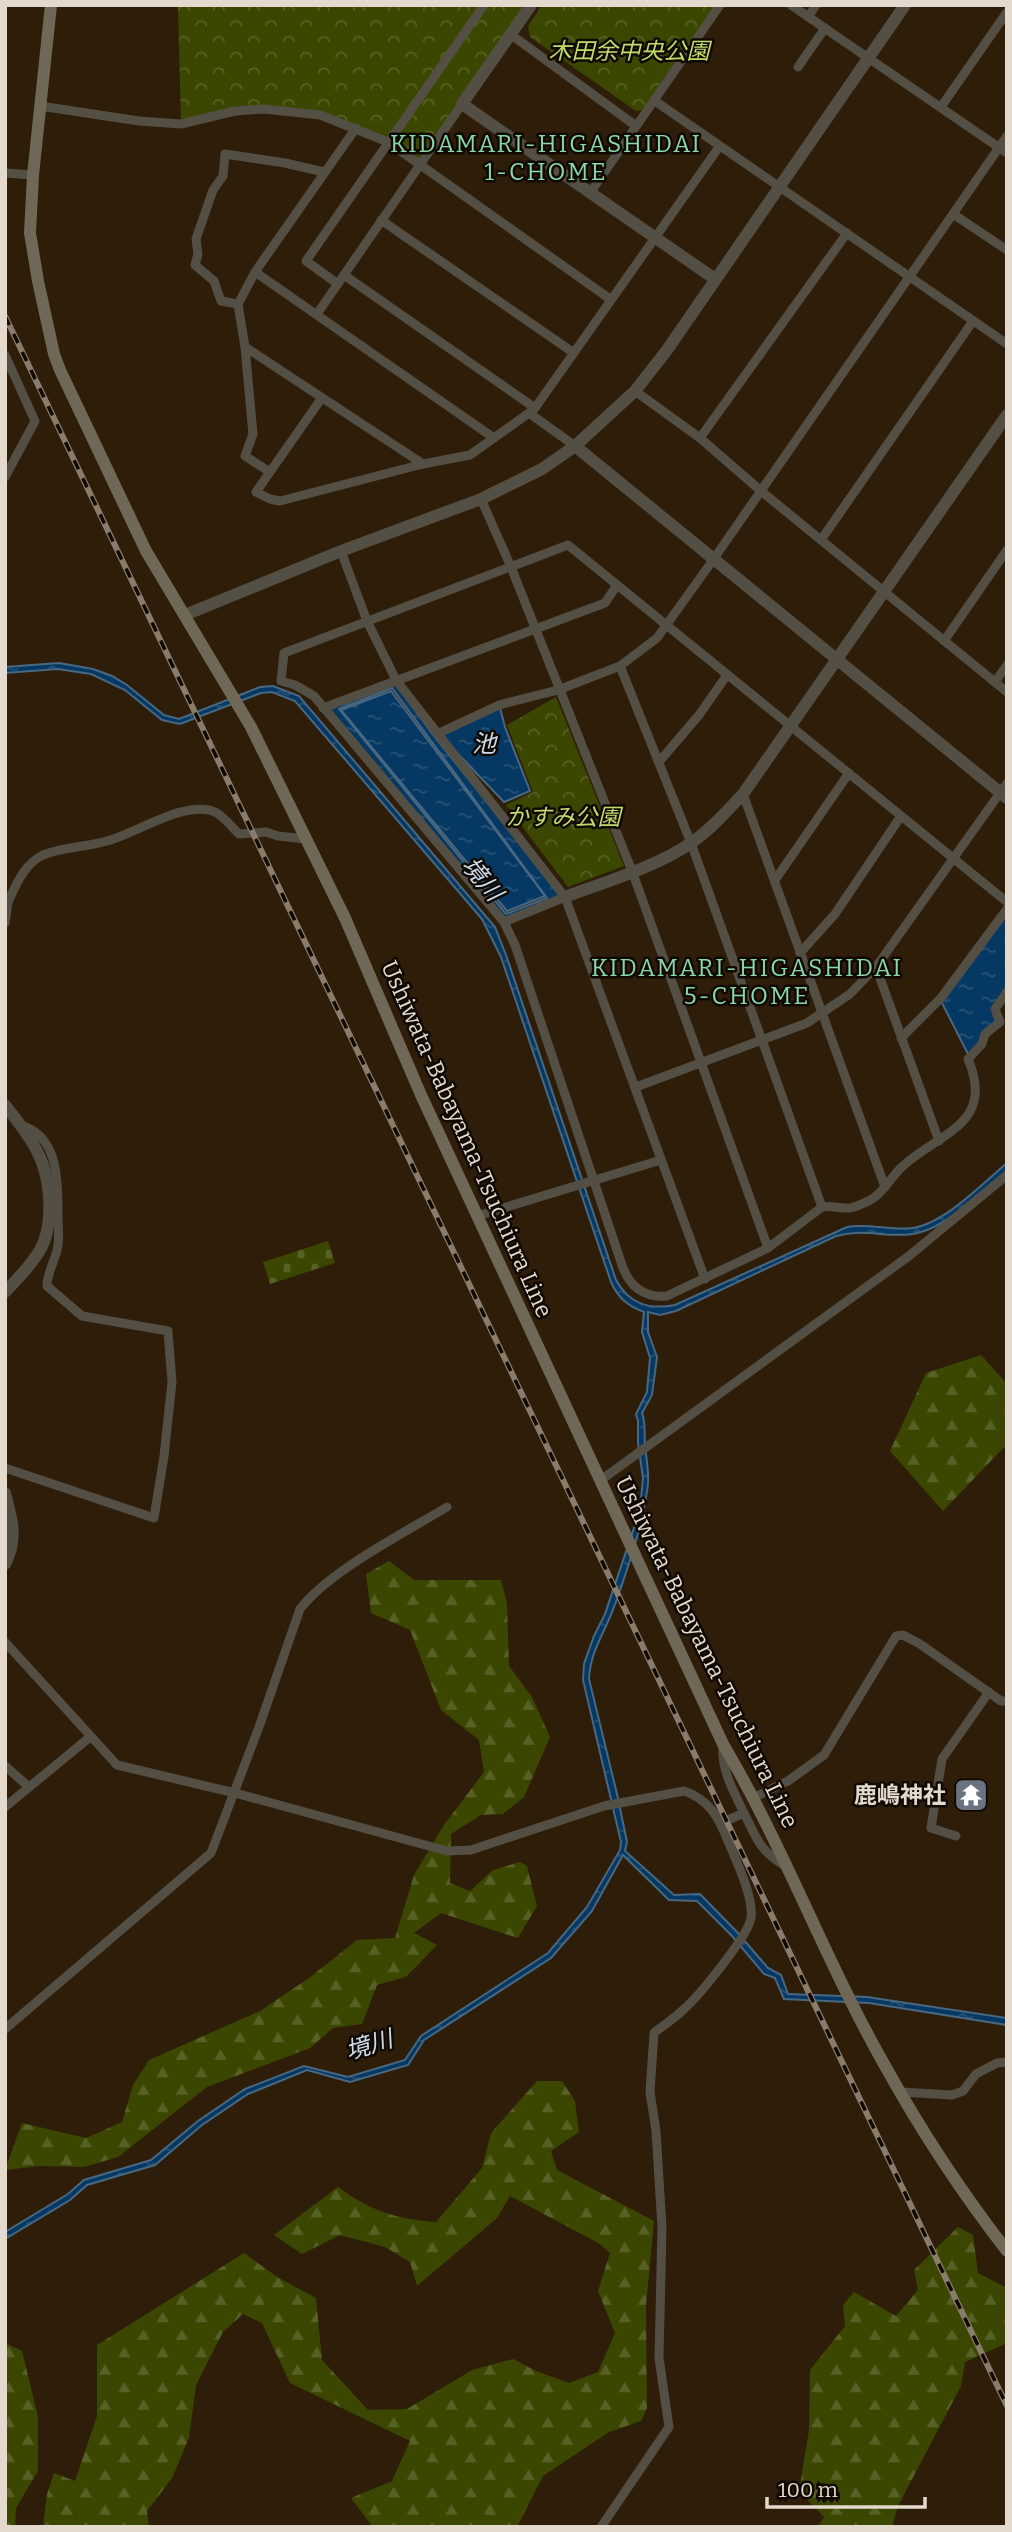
<svg xmlns="http://www.w3.org/2000/svg" width="1012" height="2532" viewBox="0 0 1012 2532" font-family="Bitter,'Noto Sans JP',serif">
  <style>
    .forest { fill: url(#forest-firs) }
    .cemetery { fill: url(#cemetery-stones) }
    .park { fill: url(#park-crowns) }
    .water { fill: url(#water-ripples); stroke: #486882; stroke-width: 2; fill-rule: evenodd }
    .lines { fill: none; stroke-linecap: round; stroke-linejoin: round }
    .minor { stroke: #544f44; stroke-width: 9 }
    .tertiary { stroke: #544f44; stroke-width: 12 }
    .secondary { stroke: #706857; stroke-width: 12 }
    .rail-casing { stroke: #8a7c6c; stroke-width: 6 }
    .rail { stroke: #100903; stroke-width: 3.5; stroke-dasharray: 10; stroke-linecap: butt }
    .labels { text-anchor: middle; dominant-baseline: central; stroke-width: 5; stroke-linejoin: round; paint-order: stroke }
    .park-label { font-size: 23px; font-style: italic; fill: #c1db6a; stroke: #100903 }
    .street-label { font-size: 23px; fill: #e4d9cd; stroke: #100903 }
    .poi-label { font-size: 23px; font-weight: bold; fill: #e4d9cd; stroke: #100903; text-anchor: end }
    .neighbourhood-label { font-size: 24px; letter-spacing: 2px; fill: #89d7ab; stroke: #100903 }
    .water-label { font-size: 24px; font-style: italic; fill: #cddced; stroke: #100903 }
  </style>
  <defs>
    <pattern id="forest-firs" width="22" height="20" patternUnits="userSpaceOnUse" patternTransform="scale(1.75)"><rect width="22" height="20" fill="#3b4701"/><path d="M5 1l3.5 6h-7zM16 11l3.5 6h-7z" fill="#576125"/></pattern>
    <pattern id="cemetery-stones" width="16" height="16" patternUnits="userSpaceOnUse" patternTransform="scale(1.75)"><rect width="16" height="16" fill="#3b4701"/><path d="M2 7V4a2 2 0 0 1 4 0v3zM10 15v-3a2 2 0 0 1 4 0v3z" fill="#576125"/></pattern>
    <pattern id="park-crowns" width="20" height="18" patternUnits="userSpaceOnUse" patternTransform="scale(1.75)"><rect width="20" height="18" fill="#3b4701"/><path d="M2 6a3 3 0 1 1 6 0M12 15a3 3 0 1 1 6 0" fill="none" stroke="#576125"/></pattern>
    <pattern id="water-ripples" width="26" height="14" patternUnits="userSpaceOnUse" patternTransform="scale(1.75)"><rect width="26" height="14" fill="#053862"/><path d="M2 4q2-2 4 0t4 0M15 11q2-2 4 0t4 0" fill="none" stroke="#295477"/></pattern>
  </defs>
  <rect width="100%" height="100%" fill="#2e1d09"/>
  <g class="forest">
    <polygon points="981,1355 1007,1384 1007,1444 943,1511 890,1451 926,1373"/>
    <polygon points="389,1561 414,1580 501,1580 507,1603 509,1666 532,1697 550,1737 524,1797 503,1814 481,1815 451,1834 450,1883 470,1891 493,1870 520,1862 527,1866 537,1906 518,1938 441,1913 414,1933 437,1945 406,1977 377,1985 362,2024 333,2028 310,2048 207,2087 118,2157 84,2167 39,2166 5,2170 22,2123 86,2138 122,2122 133,2085 149,2060 260,2011 309,1978 357,1940 395,1938 414,1875 444,1825 484,1772 479,1740 441,1710 410,1630 371,1613 366,1574"/>
    <path d="M537 2081H562L575 2101 579 2132 551 2151 557 2170 654 2221 646 2306 647 2408 641 2421 609 2432 543 2476 517 2527H373L351 2498 392 2481 410 2441 290 2383 262 2323 243 2314 223 2332 196 2385 189 2438 172 2478 147 2511 149 2527H43L47 2494 54 2473 75 2481 97 2416V2345L244 2253 277 2277 316 2298 322 2360 368 2410 407 2409 472 2370 513 2359 536 2371 569 2383 598 2372 615 2333 598 2291 610 2253 600 2244 510 2196 497 2218 417 2286 410 2262 385 2247 340 2235 302 2254 274 2235 338 2187C371 2211 396 2219 436 2222L482 2168 491 2133Z"/>
    <polygon points="958,2227 973,2235 978,2273 1007,2288 1007,2343 965,2362 961,2386 898,2506 892,2527 818,2527 824,2517 799,2491 809,2430 810,2370 845,2326 843,2305 854,2292 896,2316 918,2290 914,2270"/>
    <polygon points="5,2343 22,2351 38,2417 38,2471 16,2508 15,2527 5,2527"/>
  </g>
  <polygon class="cemetery" points="328,1241 335,1263 270,1284 263,1262"/>
  <g class="park">
    <polygon points="178,5 531,5 420,165 388,142 320,115 264,109 181,124"/>
    <polygon points="542,5 715,5 642,110 636,111 530,37 528,26"/>
    <polygon points="556,697 624,866 568,887 506,805 533,792 507,725"/>
  </g>
  <g class="water">
    <path d="M59 663 93 669 112 676 127 685 164 715 179 719 260 687 273 686 299 696 495 927 506 955 616 1280C629 1304 649 1310 675 1305L847 1227C869 1223 891 1231 913 1228 945 1223 982 1184 1007 1163V1171C981 1192 945 1230 912 1234 885 1238 866 1228 836 1236L676 1311 660 1315 648 1312V1332L657 1357 652 1395 642 1413C646 1423 644 1434 645 1445 646 1458 649 1471 648 1483 647 1497 643 1508 642 1521 632 1553 623 1586 610 1617 601 1638 590 1655 589 1679L617 1794 627 1842 625 1851 674 1895 700 1894 737 1932 768 1968 781 1975 788 1994 867 1997 1007 2018V2025L869 2003 784 1999 775 1978 764 1974 732 1936 697 1901 669 1900 623 1855 592 1911 551 1958 424 2040 408 2065 350 2082 307 2070 248 2094 202 2125 155 2165 87 2185 70 2200 5 2239V2232L68 2194 84 2180 151 2160 198 2121 245 2089 304 2066 348 2077 405 2060 421 2036 548 1953 587 1907 620 1850 621 1842 583 1680 584 1664 594 1636 605 1614 637 1519V1509L641 1499 643 1478 638 1443V1421L636 1414 647 1392 650 1358 642 1332 644 1312C628 1306 618 1298 611 1282L501 957 482 919 295 701 272 692 261 693 180 724 162 720 125 690 91 674 58 669 5 673V667Z"/>
    <path d="M395 683 434 736 562 896 505 919 327 709ZM392 688 547 898 506 914 339 709Z"/>
    <polygon points="391,691 545,896 507,911 341,710"/>
    <polygon points="500,708 505,727 530,791 504,802 440,735"/>
    <polygon points="1007,913 1007,987 993,1008 997,1021 969,1056 941,1001"/>
  </g>
  <g class="lines">
    <g class="minor">
      <polyline points="791,5 1007,153"/>
      <polyline points="808,17 816,5"/>
      <polyline points="510,34 636,126"/>
      <polyline points="798,67 825,28"/>
      <polyline points="655,101 1007,344"/>
      <polyline points="40,106 139,121 181,124 235,111 264,109 320,115 388,142 610,299"/>
      <polyline points="941,107 1007,12"/>
      <polyline points="356,128 255,272 238,304 245,347 423,464"/>
      <polyline points="5,173 33,175"/>
      <polyline points="590,193 720,5"/>
      <polyline points="953,214 1007,250"/>
      <polyline points="381,220 574,353"/>
      <polyline points="255,272 494,438"/>
      <polyline points="344,275 535,408"/>
      <polyline points="338,284 306,261 484,5"/>
      <polyline points="238,304 221,301 214,281 195,265 198,254 196,239 213,190 223,176 225,154 285,163 324,172"/>
      <polyline points="317,314 462,104"/>
      <polyline points="245,347 253,434 245,456 270,472"/>
      <polyline points="5,355 35,421 5,477"/>
      <polyline points="635,391 700,438 761,491 1007,692"/>
      <polyline points="321,399 256,492 270,499 280,501 423,464 470,455 529,413 535,408 719,147"/>
      <polyline points="529,413 575,446"/>
      <polyline points="700,438 847,233"/>
      <polyline points="481,499 511,567 632,871 768,1248"/>
      <polyline points="821,540 973,321"/>
      <polyline points="341,551 367,621 396,680 565,897 705,1279"/>
      <polyline points="944,641 1007,550"/>
      <polyline points="620,666 691,843 822,1207"/>
      <polyline points="995,682 1007,665"/>
      <polyline points="323,708 605,603 617,585"/>
      <polyline points="437,734 499,705 558,690 620,666 657,638 713,560 1007,136"/>
      <polyline points="659,762 699,715 727,675"/>
      <polyline points="743,794 885,1187"/>
      <polyline points="775,880 849,773"/>
      <path d="M8 902C16 885 24 864 43 855 62 847 86 847 107 841 135 834 186 799 215 812 224 816 232 828 239 834L266 832 278 836 305 839"/>
      <path d="M1007 902 568 545 284 653 281 681 295 685 314 696 504 922 515 945 623 1268C631 1288 645 1298 667 1296L768 1248 822 1207C832 1205 840 1209 849 1208 854 1208 859 1205 864 1203 882 1197 890 1177 903 1166 939 1133 996 1124 968 1059L982 1044 985 1034 1000 1022 995 1009 1007 992"/>
      <polyline points="504,922 565,897"/>
      <polyline points="5,923 8,902 6,898"/>
      <polyline points="800,953 835,914 901,816"/>
      <polyline points="876,967 939,1141"/>
      <polyline points="901,1038 941,998 1007,909"/>
      <polyline points="636,1087 807,1023 850,994 876,967 1007,783"/>
      <polyline points="477,1216 661,1160"/>
      <path d="M5 1468 154 1518 164 1456 172 1382 168 1331 82 1316 47 1286C47 1273 54 1263 57 1250 60 1240 58 1228 58 1217 58 1185 60 1135 20 1125"/>
      <polyline points="601,1480 909,1256 1007,1175"/>
      <path d="M5 1642 117 1765 235 1793 447 1851 471 1850 604 1806 684 1791C709 1799 719 1818 728 1841 736 1860 754 1898 751 1918 749 1935 698 1997 684 2009 675 2018 664 2025 654 2033L650 2092 656 2131 662 2227 659 2358 669 2427 601 2527"/>
      <path d="M723 1746C721 1770 734 1792 744 1813"/>
      <polyline points="5,1766 29,1787"/>
      <polyline points="755,1797 788,1781 824,1755 896,1636 903,1635 920,1644 1001,1701 1007,1701"/>
      <polyline points="5,1807 90,1737"/>
      <path d="M721 1823 744 1813C757 1839 759 1850 785 1866"/>
      <polyline points="956,1836 931,1828 942,1759 989,1692"/>
      <path d="M5 2029 211 1853 259 1727 300 1609C329 1571 404 1533 447 1507"/>
      <polyline points="901,2092 952,2095 963,2091 976,2074 997,2063 1007,2062"/>
    </g>
    <g class="tertiary">
      <polyline points="531,5 462,104 715,279"/>
      <polyline points="575,446 1007,798"/>
      <polyline points="185,615 341,551 481,499 542,469 575,446 635,391 667,350 905,5"/>
      <path d="M565 897C605 882 656 867 691 843 711 829 727 811 743 794L1007 415"/>
      <path d="M5 1105C19 1123 36 1144 43 1165 51 1189 53 1228 40 1250 31 1266 17 1279 5 1292"/>
      <path d="M5 1493C12 1519 18 1539 5 1564"/>
    </g>
    <path class="secondary" d="M51 5 33 175 30 233 38 281 54 354 60 370 146 551 251 727 345 918 421 1095 723 1744C784 1847 825 1960 884 2064 920 2129 962 2193 1007 2251"/>
    <g class="rail-casing">
      <polyline id="rail" points="5,316 1007,2406"/>
    </g>
    <use href="#rail" class="rail"/>
  </g>
  <defs>
    <g id="temple-square" transform="scale(1.75)"><rect x="-9" y="-9" width="18" height="18" rx="4" fill="#6b7280" stroke="#100903"/><path d="M0-6L5-2H3V0L6.5 2.5H4V6H1.5V3h-3V6H-4V2.5H-6.5L-3 0V-2H-5Z" fill="#fff"/></g>
  </defs>
  <g fill-rule="evenodd">
    <use href="#temple-square" x="971" y="1795"/>
  </g>
  <g class="labels">
    <g class="park-label">
      <text x="629" y="51">木田余中央公園</text>
      <text x="563" y="817">かすみ公園</text>
    </g>
    <g class="street-label">
      <text transform="translate(467 1139) rotate(66)">Ushiwata-Babayama-Tsuchiura Line</text>
      <text transform="translate(707 1652) rotate(64)">Ushiwata-Babayama-Tsuchiura Line</text>
    </g>
    <g class="poi-label">
      <text x="946" y="1795">鹿嶋神社</text>
    </g>
    <g class="neighbourhood-label">
      <text x="546" y="144">KIDAMARI-HIGASHIDAI<tspan x="546" dy="28">1-CHOME</tspan></text>
      <text x="747" y="968">KIDAMARI-HIGASHIDAI<tspan x="747" dy="28">5-CHOME</tspan></text>
    </g>
    <g class="water-label">
      <text x="484" y="744">池</text>
      <text transform="translate(482 879) rotate(50)">境川</text>
      <text transform="translate(369 2045) rotate(-17)">境川</text>
    </g>
  </g>
  <rect width="1012" height="2532" fill="none" stroke="#e4d9cd" stroke-width="14"/>
  <path d="M767 2497v10h158v-10" fill="none" stroke="#e4d9cd" stroke-width="3.5"/>
  <text x="778" y="2497" font-size="21" fill="#e4d9cd" stroke="#100903" stroke-width="5" paint-order="stroke">100 m</text>
</svg>
